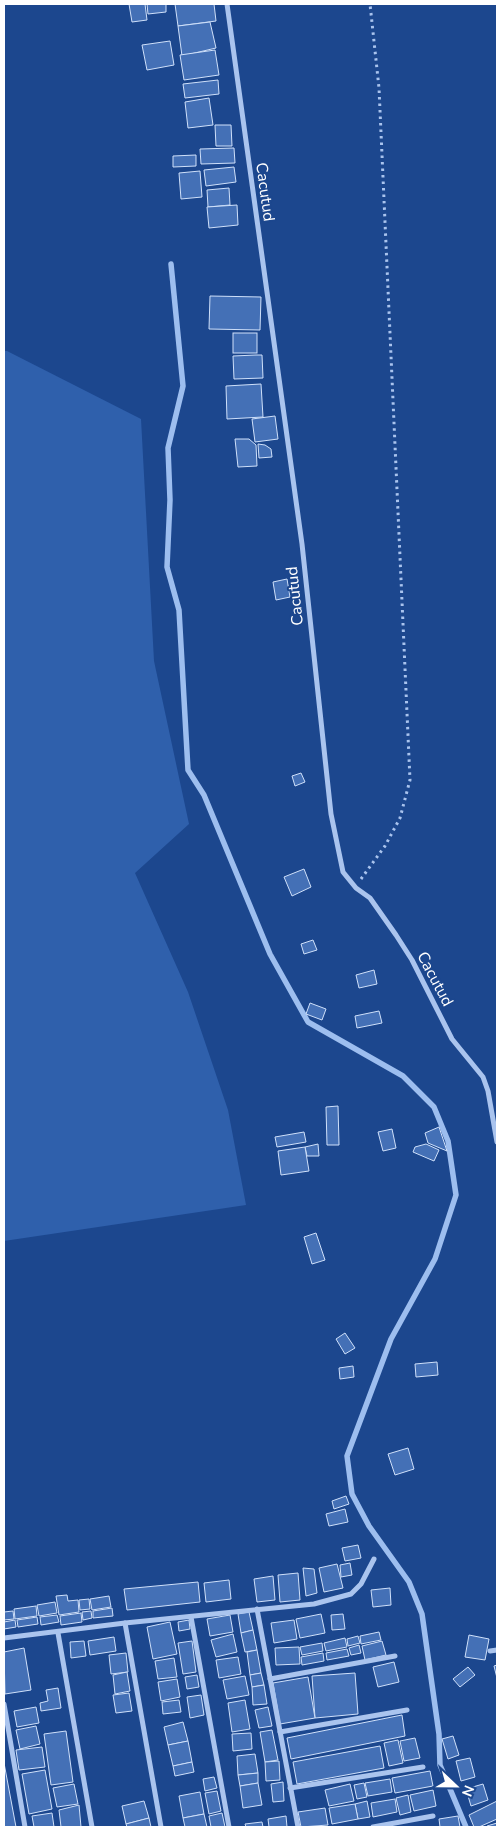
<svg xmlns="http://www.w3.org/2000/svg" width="501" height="1831" viewBox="0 0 501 1831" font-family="'Nunito Sans',sans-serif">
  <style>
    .green { fill: #2f60ac }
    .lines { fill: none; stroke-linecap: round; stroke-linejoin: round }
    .stream { stroke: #9dbeef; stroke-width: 5.5 }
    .building { fill: #4470b6; stroke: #cfe0fa }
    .path { stroke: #aac4ee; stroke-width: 3; stroke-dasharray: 2.5 4; stroke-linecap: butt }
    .minor { stroke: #aac4ee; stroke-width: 5 }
    .labels { text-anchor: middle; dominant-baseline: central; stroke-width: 4; stroke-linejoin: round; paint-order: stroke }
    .street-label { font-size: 16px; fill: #fff; stroke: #1c478e }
  </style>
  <rect width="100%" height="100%" fill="#1c478e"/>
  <polygon class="green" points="4,351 7,351 141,419 154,661 189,824 135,873 188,992 228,1110 246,1205 4,1241"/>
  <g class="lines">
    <polyline class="stream" points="171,264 183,386 168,448 170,500 167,567 179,610 188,770 204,795 270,954 308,1022 403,1076 434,1107 448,1141 456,1195 435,1259 391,1339 347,1456 352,1494 369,1526 409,1582 422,1614 439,1734 440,1765 466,1827"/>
  </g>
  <g class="building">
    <polygon points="129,4 145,4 147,20 132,22"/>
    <polygon points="147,4 166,4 166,12 148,14"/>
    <polygon points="175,4 214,4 216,21 178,26"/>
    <polygon points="210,22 216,48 182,56 178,26"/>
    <polygon points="170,41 174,65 147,70 142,45"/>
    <polygon points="215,50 219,75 184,80 180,55"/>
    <polygon points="218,80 219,94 185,98 183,84"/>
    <polygon points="209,98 213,125 188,128 185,102"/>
    <polygon points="215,125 231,125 232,146 216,146"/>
    <polygon points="234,148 235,163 201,164 200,149"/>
    <polygon points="196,155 196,166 173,167 173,156"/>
    <polygon points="234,167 236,182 206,186 204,170"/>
    <polygon points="200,171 202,197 181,199 179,173"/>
    <polygon points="229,188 230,205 208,207 207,190"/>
    <polygon points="237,205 238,225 209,228 207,207"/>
    <polygon points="210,296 261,297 260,330 209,329"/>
    <rect x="233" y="333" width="24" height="20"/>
    <polygon points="256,355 262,355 263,378 234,379 233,356"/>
    <polygon points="261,384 263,417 227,419 226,386"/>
    <polygon points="275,416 278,439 255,442 252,419"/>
    <polygon points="235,439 249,439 256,445 257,466 238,467"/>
    <polygon points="258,444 265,445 271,449 272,457 259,458"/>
    <polygon points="287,579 290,597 276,600 273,582"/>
    <polygon points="301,773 305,782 295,786 292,776"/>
    <polygon points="304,869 311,887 292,896 284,877"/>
    <polygon points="313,940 317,950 304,954 301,944"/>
    <polygon points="374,970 377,984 359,988 356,975"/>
    <polygon points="310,1003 326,1009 322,1020 306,1014"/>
    <polygon points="379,1011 382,1023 357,1028 355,1016"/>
    <polygon points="338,1106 339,1145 327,1145 326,1107"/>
    <polygon points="439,1127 447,1151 428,1143 425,1133"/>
    <polygon points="392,1129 396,1148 383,1151 378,1132"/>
    <polygon points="304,1132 306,1142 277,1147 275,1137"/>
    <polygon points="318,1144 319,1156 307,1156 305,1147"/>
    <polygon points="426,1144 439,1150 434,1161 413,1152 415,1147"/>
    <polygon points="305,1147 309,1171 281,1175 278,1151"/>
    <polygon points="316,1233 325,1260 312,1264 304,1237"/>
    <polygon points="345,1333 355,1348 345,1354 336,1339"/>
    <polygon points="437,1362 438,1375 416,1377 415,1364"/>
    <polygon points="353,1366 354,1377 340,1379 339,1368"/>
    <polygon points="408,1448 414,1469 395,1475 388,1454"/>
    <polygon points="346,1496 349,1504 334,1509 332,1501"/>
    <polygon points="345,1509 348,1522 329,1526 326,1514"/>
    <polygon points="358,1545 361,1558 345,1561 342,1548"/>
    <polygon points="350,1563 352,1575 341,1577 340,1565"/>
    <polygon points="337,1564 343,1588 324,1592 319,1568"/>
    <polygon points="303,1568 314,1569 317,1593 306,1596"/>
    <polygon points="298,1573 300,1600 280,1602 278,1575"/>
    <polygon points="273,1576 275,1600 257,1602 254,1579"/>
    <polygon points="229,1580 231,1599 206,1602 204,1583"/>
    <polygon points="198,1582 200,1602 127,1610 124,1589"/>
    <polygon points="390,1588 391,1605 373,1607 371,1590"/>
    <polygon points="67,1595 68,1601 78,1600 79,1612 59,1615 56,1596"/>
    <polygon points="109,1596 111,1607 92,1610 90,1599"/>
    <polygon points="89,1599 90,1609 80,1610 79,1600"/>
    <polygon points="55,1602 57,1613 39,1616 37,1605"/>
    <polygon points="36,1606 37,1616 15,1619 14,1609"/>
    <polygon points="112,1608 113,1616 93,1618 93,1611"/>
    <polygon points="13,1611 14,1619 4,1620 4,1612"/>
    <polygon points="91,1611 92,1618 83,1620 82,1612"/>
    <polygon points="249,1612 253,1630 241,1633 238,1614"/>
    <polygon points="81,1613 82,1622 61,1625 60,1616"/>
    <polygon points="321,1614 325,1633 300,1638 296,1619"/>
    <polygon points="343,1614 345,1629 332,1630 331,1615"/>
    <polygon points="57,1615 59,1622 41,1625 40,1617"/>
    <polygon points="230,1615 233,1632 210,1636 207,1619"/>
    <polygon points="37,1617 38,1624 18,1627 17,1620"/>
    <polygon points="15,1620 16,1627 4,1629 4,1622"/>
    <polygon points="189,1620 190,1629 179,1631 178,1622"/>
    <polygon points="294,1620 297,1639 274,1643 271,1623"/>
    <polygon points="170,1622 177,1654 153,1659 147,1627"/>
    <polygon points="253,1630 257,1650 245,1652 241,1633"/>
    <polygon points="379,1632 381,1640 361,1644 360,1636"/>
    <polygon points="233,1634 237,1652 216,1657 211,1640"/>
    <polygon points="469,1635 489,1639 485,1660 465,1657"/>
    <polygon points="358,1636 360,1643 348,1646 347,1639"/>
    <polygon points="114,1637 116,1651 90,1655 88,1641"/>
    <polygon points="345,1638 347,1647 326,1651 324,1643"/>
    <polygon points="84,1641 86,1656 71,1658 70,1642"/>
    <polygon points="192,1641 196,1672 183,1674 178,1643"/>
    <polygon points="382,1641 386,1655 365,1660 362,1646"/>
    <polygon points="322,1643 323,1651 302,1655 300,1647"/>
    <polygon points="359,1645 361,1653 351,1655 349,1648"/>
    <polygon points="299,1647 300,1664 276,1665 275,1648"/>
    <polygon points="24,1648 31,1690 5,1694 4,1652"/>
    <polygon points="347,1649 349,1656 327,1660 326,1653"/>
    <polygon points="257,1650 261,1673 250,1675 247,1652"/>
    <polygon points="126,1653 128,1672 111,1674 109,1655"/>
    <polygon points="323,1653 324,1661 302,1665 301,1657"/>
    <polygon points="238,1657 241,1674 219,1678 216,1660"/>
    <polygon points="174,1658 177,1677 158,1679 155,1661"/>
    <polygon points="394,1662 399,1682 378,1687 373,1667"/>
    <polygon points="497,1665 497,1678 494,1666"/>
    <polygon points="468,1667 475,1675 460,1687 453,1679"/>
    <polygon points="127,1672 130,1691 115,1694 113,1675"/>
    <polygon points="261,1673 264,1685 252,1687 250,1675"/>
    <polygon points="355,1673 358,1714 315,1718 312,1676"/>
    <polygon points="197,1675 199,1687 187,1689 185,1677"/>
    <polygon points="245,1676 249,1695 227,1699 223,1680"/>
    <polygon points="308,1677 315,1718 280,1724 273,1683"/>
    <polygon points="177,1679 180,1697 161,1701 158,1682"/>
    <polygon points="264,1685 267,1704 253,1705 252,1687"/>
    <polygon points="58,1688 61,1708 41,1711 40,1703 48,1701 46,1690"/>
    <polygon points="129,1693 132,1711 116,1713 113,1695"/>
    <polygon points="201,1695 204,1715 190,1718 187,1697"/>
    <polygon points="179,1700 181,1712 163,1714 162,1702"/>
    <polygon points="245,1700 250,1729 232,1732 228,1703"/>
    <polygon points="36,1707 39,1723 17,1727 14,1711"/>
    <polygon points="268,1707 272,1726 259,1728 255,1710"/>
    <polygon points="402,1715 405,1736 291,1759 287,1738"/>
    <polygon points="183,1722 188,1741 168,1745 164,1727"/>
    <polygon points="36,1726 40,1744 20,1749 16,1730"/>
    <polygon points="272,1730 278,1760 265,1762 260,1732"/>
    <polygon points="66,1731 73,1782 51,1785 44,1734"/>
    <polygon points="251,1733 252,1749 233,1751 232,1734"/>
    <polygon points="453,1736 459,1755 448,1759 442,1739"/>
    <polygon points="415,1738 420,1758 404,1761 400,1741"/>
    <polygon points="398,1740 403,1763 389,1766 384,1743"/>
    <polygon points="188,1741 192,1762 173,1766 168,1745"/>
    <polygon points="380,1746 384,1768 297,1784 293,1762"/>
    <polygon points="42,1747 45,1767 19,1770 16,1750"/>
    <polygon points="255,1754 258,1773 238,1775 237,1756"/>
    <polygon points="470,1758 475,1777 461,1781 456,1761"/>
    <polygon points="279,1761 280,1780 266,1781 265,1762"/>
    <polygon points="192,1762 194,1772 175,1776 173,1766"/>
    <polygon points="4,1763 16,1827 4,1827"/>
    <polygon points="45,1770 52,1809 29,1814 22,1774"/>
    <polygon points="430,1771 433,1786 395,1793 392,1778"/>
    <polygon points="258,1773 258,1783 240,1786 238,1775"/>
    <polygon points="214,1777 217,1788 205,1791 203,1779"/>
    <polygon points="390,1779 392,1792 368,1796 365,1783"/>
    <polygon points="283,1782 284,1801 273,1802 271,1784"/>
    <polygon points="258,1783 262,1805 243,1808 240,1786"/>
    <polygon points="364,1783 367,1797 357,1799 354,1785"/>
    <polygon points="74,1784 78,1804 57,1807 53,1788"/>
    <polygon points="350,1784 354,1801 329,1806 325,1790"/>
    <polygon points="483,1784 488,1800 471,1806 466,1789"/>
    <polygon points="433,1790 436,1806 414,1811 410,1795"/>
    <polygon points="217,1791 221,1811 209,1814 205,1793"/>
    <polygon points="200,1792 204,1814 183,1818 179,1796"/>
    <polygon points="408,1795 411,1812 400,1815 396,1798"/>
    <polygon points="395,1799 397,1812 373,1817 371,1803"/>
    <polygon points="144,1801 149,1818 126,1824 122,1806"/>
    <polygon points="367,1801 370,1817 358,1819 355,1804"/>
    <polygon points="497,1801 497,1819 479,1827 474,1827 469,1815"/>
    <polygon points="355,1804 358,1819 332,1824 329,1808"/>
    <polygon points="79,1805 81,1827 61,1827 59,1810"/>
    <polygon points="325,1808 328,1825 301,1827 298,1812"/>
    <polygon points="52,1813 54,1827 34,1827 32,1816"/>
    <polygon points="222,1813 225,1827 211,1827 209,1816"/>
    <polygon points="204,1814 207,1827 185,1827 183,1818"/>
    <polygon points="286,1816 287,1827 269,1827 268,1819"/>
    <polygon points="458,1816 460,1827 440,1827 439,1819"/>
    <polygon points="149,1818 151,1827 127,1827 126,1824"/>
    <polygon points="262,1822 263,1827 246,1827 245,1824"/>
    <polygon points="497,1823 497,1827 488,1827 487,1826"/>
  </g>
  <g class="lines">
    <polyline class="path" points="361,879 385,846 400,818 410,780 379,88 370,4"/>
    <g class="minor">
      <polyline points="227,4 302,544 331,814 343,872 356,888 370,898 396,935 412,960 452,1039 483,1077 488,1091 497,1142"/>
      <polyline points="257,1609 298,1827"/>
      <polyline points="191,1617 229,1827"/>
      <polyline points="125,1623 161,1827"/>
      <polyline points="58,1633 92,1827"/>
      <polyline points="4,1638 125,1623 314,1604 351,1594 361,1584 374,1559"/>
      <polyline points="490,1651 497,1650"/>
      <polyline points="270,1679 395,1656"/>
      <polyline points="4,1704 25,1827"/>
      <polyline points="280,1732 407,1710"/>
      <polyline points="290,1788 423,1767"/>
      <polyline points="373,1827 433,1816"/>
    </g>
  </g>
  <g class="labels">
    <g class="street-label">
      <text transform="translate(265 192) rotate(82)">Cacutud</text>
      <text transform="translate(295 596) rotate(-96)">Cacutud</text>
      <text transform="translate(435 979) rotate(62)">Cacutud</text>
    </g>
  </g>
  <rect width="501" height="1831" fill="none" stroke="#ffffff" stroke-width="10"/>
  <g transform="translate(456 1786) rotate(112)" stroke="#1c478e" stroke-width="4" paint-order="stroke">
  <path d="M0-4L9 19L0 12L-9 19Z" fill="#ffffff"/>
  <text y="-8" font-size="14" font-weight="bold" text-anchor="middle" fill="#ffffff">N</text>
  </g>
</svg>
